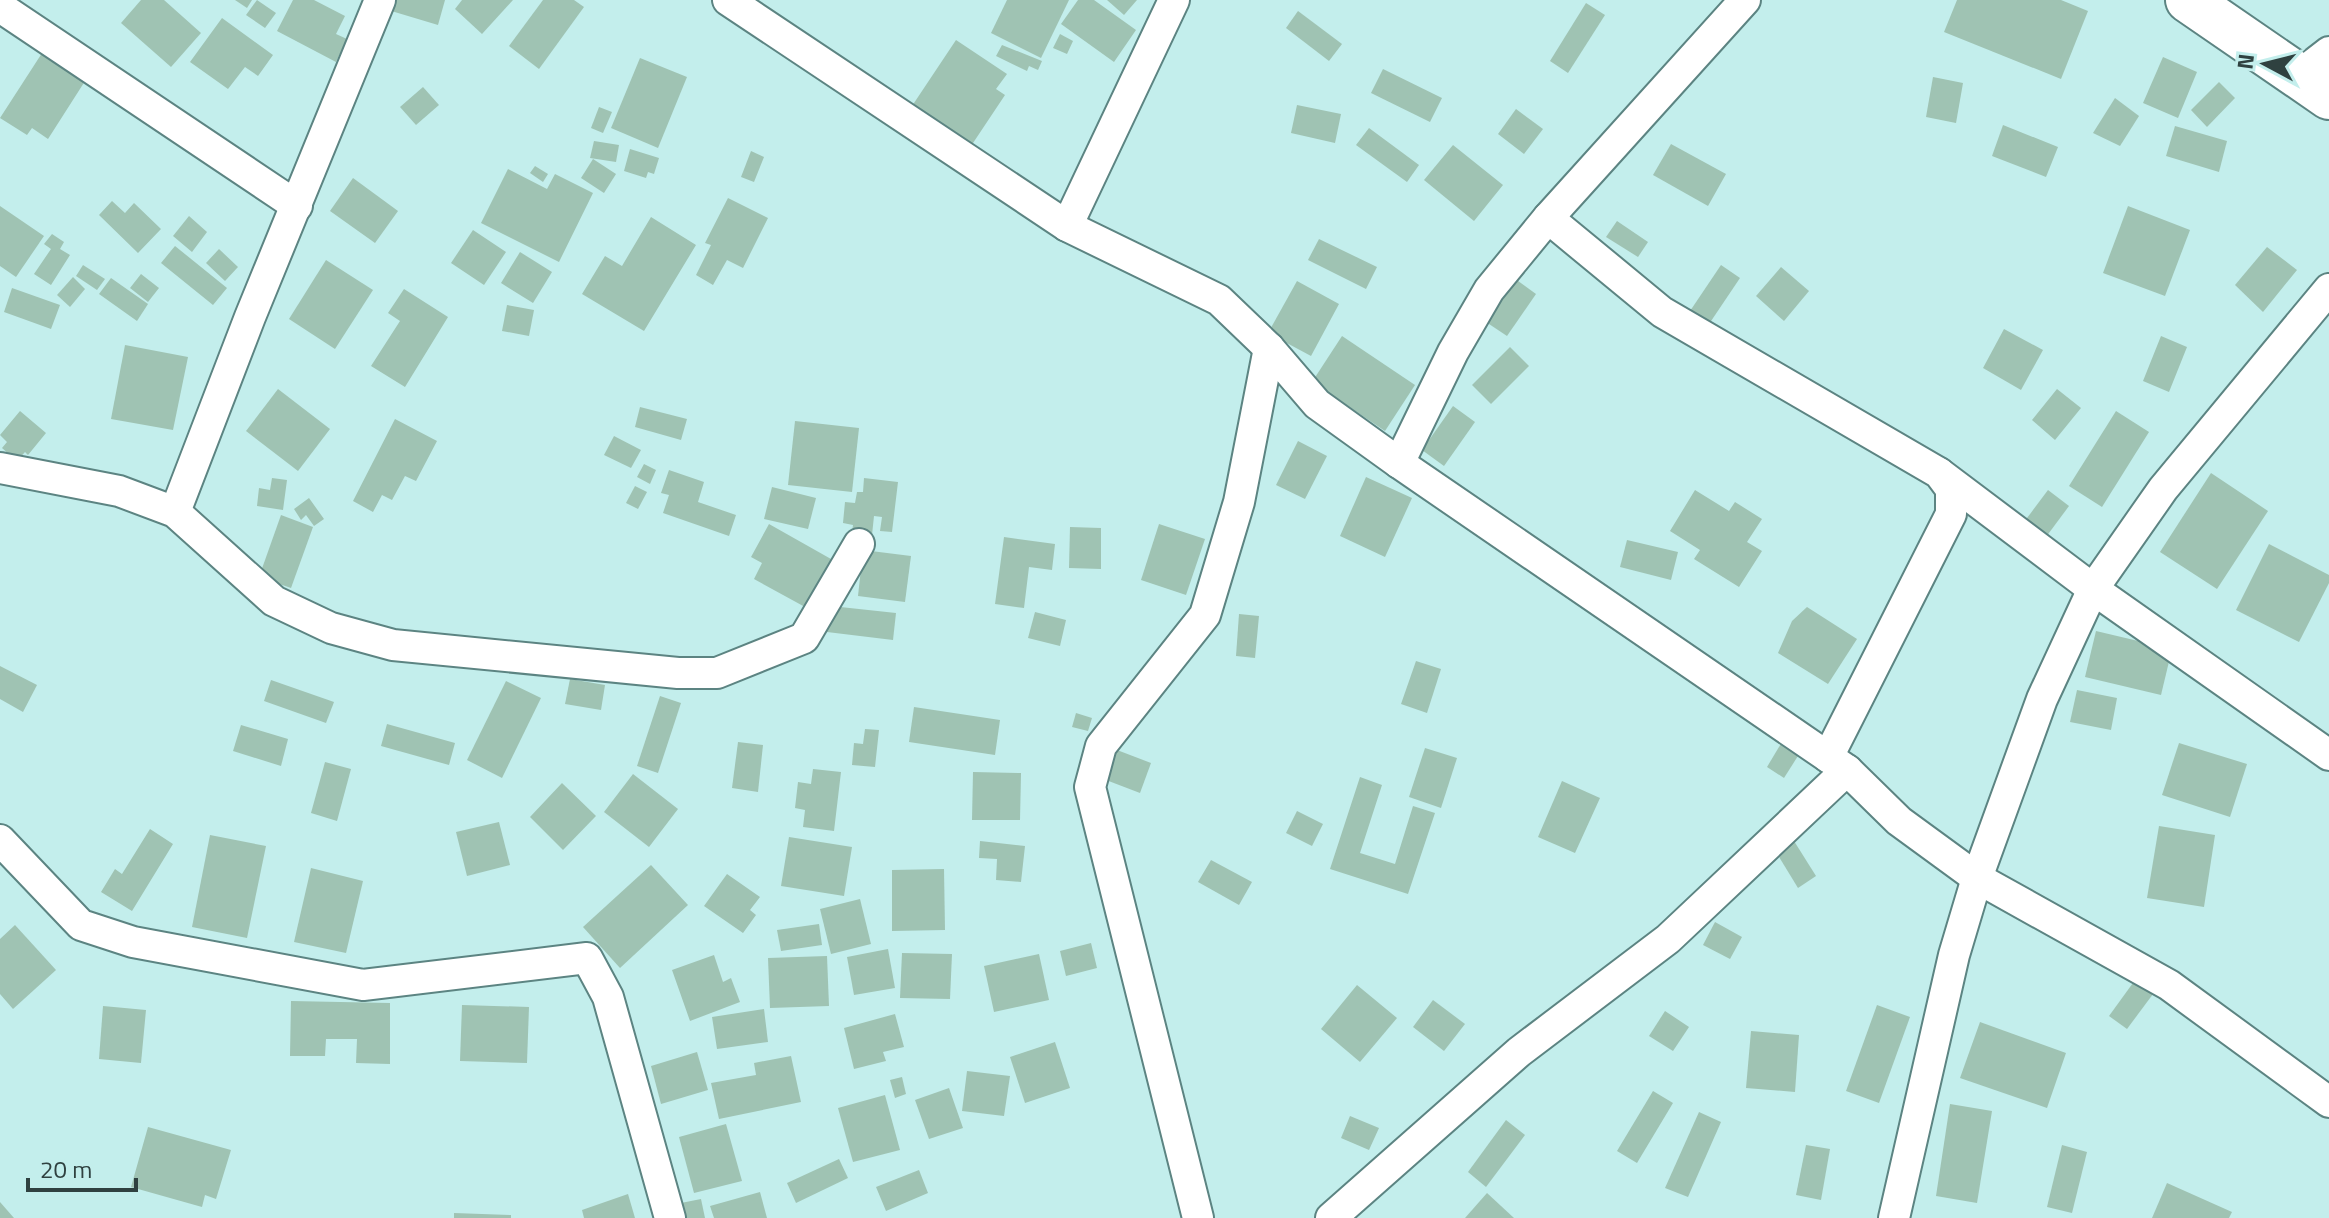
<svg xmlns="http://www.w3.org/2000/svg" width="2329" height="1218" viewBox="0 0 2329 1218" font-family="'Titillium Web',sans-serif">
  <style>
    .building { fill: #9fc3b3 }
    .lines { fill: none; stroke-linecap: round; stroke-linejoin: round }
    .minor-casing { stroke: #5c8482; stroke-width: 34 }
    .primary-casing { stroke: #5c8482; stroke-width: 48 }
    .minor { stroke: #fff; stroke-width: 30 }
    .primary { stroke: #fff; stroke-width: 44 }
  </style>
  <rect width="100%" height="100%" fill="#c3eeec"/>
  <g class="building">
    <polygon points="141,0 164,0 201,33 171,67 121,23"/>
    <polygon points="235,0 252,0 247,8"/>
    <polygon points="257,0 276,13 265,28 246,15"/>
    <polygon points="293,0 314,0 345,16 336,34 347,39 336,62 277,31"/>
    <polygon points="391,0 445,0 438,25 388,10"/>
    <polygon points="462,0 513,0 482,34 455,9"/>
    <polygon points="543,0 574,0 584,7 539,69 509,46"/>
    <polygon points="1007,0 1069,0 1041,58 991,33"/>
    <polygon points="1078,0 1094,0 1136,30 1114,62 1061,24"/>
    <polygon points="1107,0 1137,0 1124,15"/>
    <polygon points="1957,0 2061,0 2088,11 2061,79 1944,32"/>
    <polygon points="1586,3 1605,15 1568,73 1550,61"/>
    <polygon points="1298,11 1342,44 1329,61 1286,28"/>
    <polygon points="222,18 273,55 258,76 245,67 228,89 190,62"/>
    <polygon points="1060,34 1073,41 1067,54 1053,48"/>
    <polygon points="956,40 1007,74 996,89 1005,95 969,149 910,109"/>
    <polygon points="1002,45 1042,61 1038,70 1029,66 1027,71 996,56"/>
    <polygon points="44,50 87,78 48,139 32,128 27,135 0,118"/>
    <polygon points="2163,57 2197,72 2178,118 2143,103"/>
    <polygon points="640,58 687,77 658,148 611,128"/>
    <polygon points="1383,69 1442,98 1430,122 1371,93"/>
    <polygon points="1933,77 1963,83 1956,123 1926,117"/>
    <polygon points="2219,82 2235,98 2207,127 2191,110"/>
    <polygon points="423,87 439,105 416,125 400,107"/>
    <polygon points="2115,98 2139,116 2120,146 2093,133"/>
    <polygon points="1297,105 1341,114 1335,143 1291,133"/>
    <polygon points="599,107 612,112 603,133 591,128"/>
    <polygon points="1516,109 1543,129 1524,154 1498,134"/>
    <polygon points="2003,125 2058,147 2046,177 1992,156"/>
    <polygon points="2175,126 2227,141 2219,172 2166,156"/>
    <polygon points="1369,128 1419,165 1407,182 1356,145"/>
    <polygon points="594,141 619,145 616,162 590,158"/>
    <polygon points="1671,144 1726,174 1708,206 1653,175"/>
    <polygon points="1453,145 1503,185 1474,221 1424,180"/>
    <polygon points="630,149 659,158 654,174 648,172 646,178 624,171"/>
    <polygon points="751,151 764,157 754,182 741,177"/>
    <polygon points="593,159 616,174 604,193 581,178"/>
    <polygon points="535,166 548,174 543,182 530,173"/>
    <polygon points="508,169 547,189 555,174 593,193 559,262 481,223"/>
    <polygon points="353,178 398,211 375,243 330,211"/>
    <polygon points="728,198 768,218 743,268 727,260 713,285 696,275 711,245 705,243"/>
    <polygon points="112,201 125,213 134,203 161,229 138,253 99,215"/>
    <polygon points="0,206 44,236 16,277 0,266"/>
    <polygon points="2128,206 2190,230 2165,296 2103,273"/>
    <polygon points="189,216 207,232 192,252 173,236"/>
    <polygon points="651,217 696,245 644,331 582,294 605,256 622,266"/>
    <polygon points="1617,221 1648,242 1638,257 1606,237"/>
    <polygon points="473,230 506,252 484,285 451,263"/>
    <polygon points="52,234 64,242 60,249 70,255 51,285 34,274 51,249 44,244"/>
    <polygon points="1319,239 1377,267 1366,289 1308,260"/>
    <polygon points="175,246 227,288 213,305 161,263"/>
    <polygon points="2267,247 2297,270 2263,312 2235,285"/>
    <polygon points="219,249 238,267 225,281 206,263"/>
    <polygon points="520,252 552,272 533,303 501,283"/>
    <polygon points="326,260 373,290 335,349 289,319"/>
    <polygon points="83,265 105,279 97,290 76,276"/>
    <polygon points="1721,265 1740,278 1703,333 1684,320"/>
    <polygon points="1781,267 1809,291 1784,321 1756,296"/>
    <polygon points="141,274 159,288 148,302 130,288"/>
    <polygon points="1510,275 1536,294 1507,336 1477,316"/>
    <polygon points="73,277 85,289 70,307 57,295"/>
    <polygon points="111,278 148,304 137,321 99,294"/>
    <polygon points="1297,281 1339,304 1311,356 1268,333"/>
    <polygon points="12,288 60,305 51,329 4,312"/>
    <polygon points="404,289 448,317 405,387 371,366 400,321 388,313"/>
    <polygon points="507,305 534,310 529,336 502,331"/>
    <polygon points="2004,329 2043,350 2021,390 1983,368"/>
    <polygon points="1342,336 1415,385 1385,431 1312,382"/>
    <polygon points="2161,336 2187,347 2169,392 2143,381"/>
    <polygon points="125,345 188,357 173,430 111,419"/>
    <polygon points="1510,347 1529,366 1491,404 1472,385"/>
    <polygon points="278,389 330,429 298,471 246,431"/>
    <polygon points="2057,389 2081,408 2055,440 2032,420"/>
    <polygon points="1453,406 1475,422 1444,466 1422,450"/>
    <polygon points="640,407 687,419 681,440 635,427"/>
    <polygon points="20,411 46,433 28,455 25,452 17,461 2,448 7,442 0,435"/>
    <polygon points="2116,411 2149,432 2102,507 2069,486"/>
    <polygon points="395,419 437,441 416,481 405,476 392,500 382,495 373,512 353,501"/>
    <polygon points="795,421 859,428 852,492 788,485"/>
    <polygon points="614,436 641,450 631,468 604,455"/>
    <polygon points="1298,441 1327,456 1305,499 1276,485"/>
    <polygon points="644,464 656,470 650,484 637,477"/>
    <polygon points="669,470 704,482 698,502 736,515 729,536 663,513 669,495 661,493"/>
    <polygon points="2211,473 2268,511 2217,589 2160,552"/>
    <polygon points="1366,477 1412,498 1385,557 1340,536"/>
    <polygon points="272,478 287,480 283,510 257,506 259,488 270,490"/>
    <polygon points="864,478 898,482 892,532 880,531 882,517 874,516 872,535 852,532 853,525 843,523 845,502 855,503 857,492 863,492"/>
    <polygon points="635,486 647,492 638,509 626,503"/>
    <polygon points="772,487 816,498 808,529 764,519"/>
    <polygon points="1695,490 1729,511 1735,502 1762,519 1747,542 1762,551 1739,587 1694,559 1700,550 1670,531"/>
    <polygon points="2048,490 2069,506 2046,537 2024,522"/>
    <polygon points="309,498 324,519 314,526 306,515 301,520 294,509"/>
    <polygon points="281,515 313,527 291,588 259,577"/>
    <polygon points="769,524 831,559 805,607 754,579 762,563 751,557"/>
    <polygon points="1159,524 1205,539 1186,595 1141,580"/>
    <polygon points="1070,527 1101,528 1101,569 1069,568"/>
    <polygon points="1004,537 1055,544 1052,570 1029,567 1024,608 995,604"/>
    <polygon points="1627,540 1678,552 1671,580 1620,567"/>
    <polygon points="2269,544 2329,575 2329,583 2299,642 2236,610"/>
    <polygon points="863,550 911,556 905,602 858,596"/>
    <polygon points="831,606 896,613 893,640 827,632"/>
    <polygon points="1807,607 1857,639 1828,684 1778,653 1792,621"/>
    <polygon points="1035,612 1066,620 1060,646 1028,638"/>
    <polygon points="1239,614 1259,616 1255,658 1236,656"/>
    <polygon points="2096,631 2172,649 2161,695 2085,677"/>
    <polygon points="1416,661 1441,669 1427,713 1401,704"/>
    <polygon points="0,666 37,685 23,712 0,699"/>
    <polygon points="570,679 605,685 601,710 565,704"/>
    <polygon points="271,680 334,702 326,723 264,701"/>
    <polygon points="506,681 541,698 502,778 467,760"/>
    <polygon points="2077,690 2117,698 2111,730 2070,722"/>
    <polygon points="660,696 681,703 658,773 637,766"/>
    <polygon points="914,707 1000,720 995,755 909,742"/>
    <polygon points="1076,713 1092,718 1088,731 1072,727"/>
    <polygon points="387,724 455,743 449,765 381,746"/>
    <polygon points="241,725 288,739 281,766 233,751"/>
    <polygon points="865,729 879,730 875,767 852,765 854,743 863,744"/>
    <polygon points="1785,737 1803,748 1784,778 1767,767"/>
    <polygon points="738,742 763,745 758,792 732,788"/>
    <polygon points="2179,743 2247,764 2230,817 2162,795"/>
    <polygon points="1425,748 1457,758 1441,808 1409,797"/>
    <polygon points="1117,750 1151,763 1140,793 1106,780"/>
    <polygon points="325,762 351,769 337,821 311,813"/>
    <polygon points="813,769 841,772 834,831 803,827 805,810 795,808 798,782 811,784"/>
    <polygon points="973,772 1021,773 1020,820 972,820"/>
    <polygon points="633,774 678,809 649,847 604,812"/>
    <polygon points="1360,777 1382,785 1360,853 1395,864 1413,806 1435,813 1408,894 1330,869"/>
    <polygon points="1562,781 1600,798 1575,853 1538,837"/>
    <polygon points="562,783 596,816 563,850 530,817"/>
    <polygon points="1297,811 1323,824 1312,846 1286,833"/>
    <polygon points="499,822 510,865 467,876 456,832"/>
    <polygon points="2159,826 2215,835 2204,907 2147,898"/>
    <polygon points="150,829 173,844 132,911 101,892 115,869 122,874"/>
    <polygon points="210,835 266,846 247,938 192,927"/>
    <polygon points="789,837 852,847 844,896 781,886"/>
    <polygon points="980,841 1025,846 1021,882 996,880 997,859 979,858"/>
    <polygon points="1794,841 1816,876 1798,888 1776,852"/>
    <polygon points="1211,860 1252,882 1239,905 1198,882"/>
    <polygon points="651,865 688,905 620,968 583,927"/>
    <polygon points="311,868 363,881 346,953 294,942"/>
    <polygon points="944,869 945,930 892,931 892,870"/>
    <polygon points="727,874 760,897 750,910 756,915 743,933 704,906"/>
    <polygon points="860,899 871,944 831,954 820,909"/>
    <polygon points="1715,922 1742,937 1730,959 1703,945"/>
    <polygon points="819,924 822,945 781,951 777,930"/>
    <polygon points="15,925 56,970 13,1009 0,994 0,939"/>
    <polygon points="1091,943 1097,968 1066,976 1060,951"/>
    <polygon points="888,949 895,988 854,995 847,957"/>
    <polygon points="902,953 952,954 950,999 900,998"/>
    <polygon points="1039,954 1049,1000 994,1012 984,966"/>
    <polygon points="714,955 723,982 731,978 740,1002 690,1021 672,970"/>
    <polygon points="827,956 829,1006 770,1008 768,958"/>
    <polygon points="2138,976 2156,990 2127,1029 2109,1016"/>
    <polygon points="1357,985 1397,1018 1360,1062 1321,1029"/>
    <polygon points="1433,1000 1465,1024 1444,1051 1413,1027"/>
    <polygon points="291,1001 390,1003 390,1064 356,1063 357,1039 326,1039 325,1056 290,1056"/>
    <polygon points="462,1005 529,1007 527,1063 460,1061"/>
    <polygon points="1877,1005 1910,1017 1879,1103 1846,1091"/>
    <polygon points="103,1006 146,1010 141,1063 99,1059"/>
    <polygon points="764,1009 768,1042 717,1049 712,1017"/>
    <polygon points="1665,1011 1689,1027 1673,1051 1649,1036"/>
    <polygon points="895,1014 904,1047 883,1052 886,1061 854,1069 844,1028"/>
    <polygon points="1980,1022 2066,1053 2047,1108 1960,1078"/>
    <polygon points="1751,1031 1799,1035 1795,1092 1746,1088"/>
    <polygon points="1055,1042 1070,1088 1025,1103 1010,1057"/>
    <polygon points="697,1052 708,1090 661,1104 651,1066"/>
    <polygon points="791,1056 801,1102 719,1119 711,1083 756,1075 754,1063"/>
    <polygon points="967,1071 1010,1076 1004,1116 962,1111"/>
    <polygon points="902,1077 906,1094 895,1098 890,1080"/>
    <polygon points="949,1088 963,1128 929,1139 915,1100"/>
    <polygon points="1653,1091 1673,1103 1637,1163 1617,1151"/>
    <polygon points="885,1095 900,1150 853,1162 838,1108"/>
    <polygon points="1950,1104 1992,1111 1977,1203 1936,1196"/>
    <polygon points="1699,1112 1721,1122 1688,1197 1665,1188"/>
    <polygon points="1350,1116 1379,1128 1369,1150 1341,1138"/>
    <polygon points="1506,1120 1525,1135 1486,1187 1468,1172"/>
    <polygon points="726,1124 742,1181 694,1193 679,1137"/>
    <polygon points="148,1127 231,1150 216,1199 205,1195 202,1207 131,1187"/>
    <polygon points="1806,1145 1830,1149 1821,1200 1796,1195"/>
    <polygon points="2062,1145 2087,1152 2072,1213 2047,1207"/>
    <polygon points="839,1159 848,1178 796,1203 787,1183"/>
    <polygon points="919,1170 928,1193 886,1211 876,1187"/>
    <polygon points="2167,1183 2232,1212 2229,1218 2152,1218"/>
    <polygon points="760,1192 767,1218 714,1218 710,1206"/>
    <polygon points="1487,1193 1514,1218 1465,1218"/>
    <polygon points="628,1194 635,1218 584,1218 582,1210"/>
    <polygon points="701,1199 705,1218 685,1218 681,1203"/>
    <polygon points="0,1202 14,1218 0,1218"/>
    <polygon points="454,1213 511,1215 511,1218 454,1218"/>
  </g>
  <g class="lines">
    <g class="minor-casing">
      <g id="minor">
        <polyline points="728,0 1067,226 1219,300 1269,348 1317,404 1399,463 1847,770 1899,821 1977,878 2169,985 2329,1102"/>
        <polyline points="0,7 297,206"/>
        <polyline points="2298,76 2329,52"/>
        <polyline points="1548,218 1662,312 1939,473 1951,489 1951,514 1828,757"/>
        <polyline points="1067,226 1174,0"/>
        <polyline points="1399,463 1453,352 1489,290 1548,218 1745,0"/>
        <polyline points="0,468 119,491 175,512 274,601 331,628 393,645 678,673 717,673 804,638 859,544"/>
        <polyline points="1939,473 2093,589 2329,755"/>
        <polyline points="175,512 250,317 380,0"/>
        <polyline points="0,840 81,925 133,942 363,985 587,958 608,997 670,1218"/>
        <polyline points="1198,1218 1090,787 1101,746 1205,615 1239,502 1269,348"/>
        <polyline points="1331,1218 1519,1052 1668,939 1847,770"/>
        <polyline points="1894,1218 1954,955 1977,878 2042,699 2093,589 2163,489 2329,289"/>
      </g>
    </g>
    <g class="primary-casing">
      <polyline id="primary" points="2188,0 2329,97"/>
    </g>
    <use href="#minor" class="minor"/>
    <use href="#primary" class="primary"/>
  </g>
  <g transform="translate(2265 64) rotate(277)" stroke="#c3eeec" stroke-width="6" paint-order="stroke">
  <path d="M0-6L14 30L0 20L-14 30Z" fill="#2f4140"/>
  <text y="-12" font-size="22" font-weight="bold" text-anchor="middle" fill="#2f4140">N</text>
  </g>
  <path d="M28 1178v12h108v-12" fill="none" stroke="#2f4140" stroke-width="4"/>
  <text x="40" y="1178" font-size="24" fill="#2f4140" stroke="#c3eeec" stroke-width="6" paint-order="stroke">20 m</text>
</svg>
